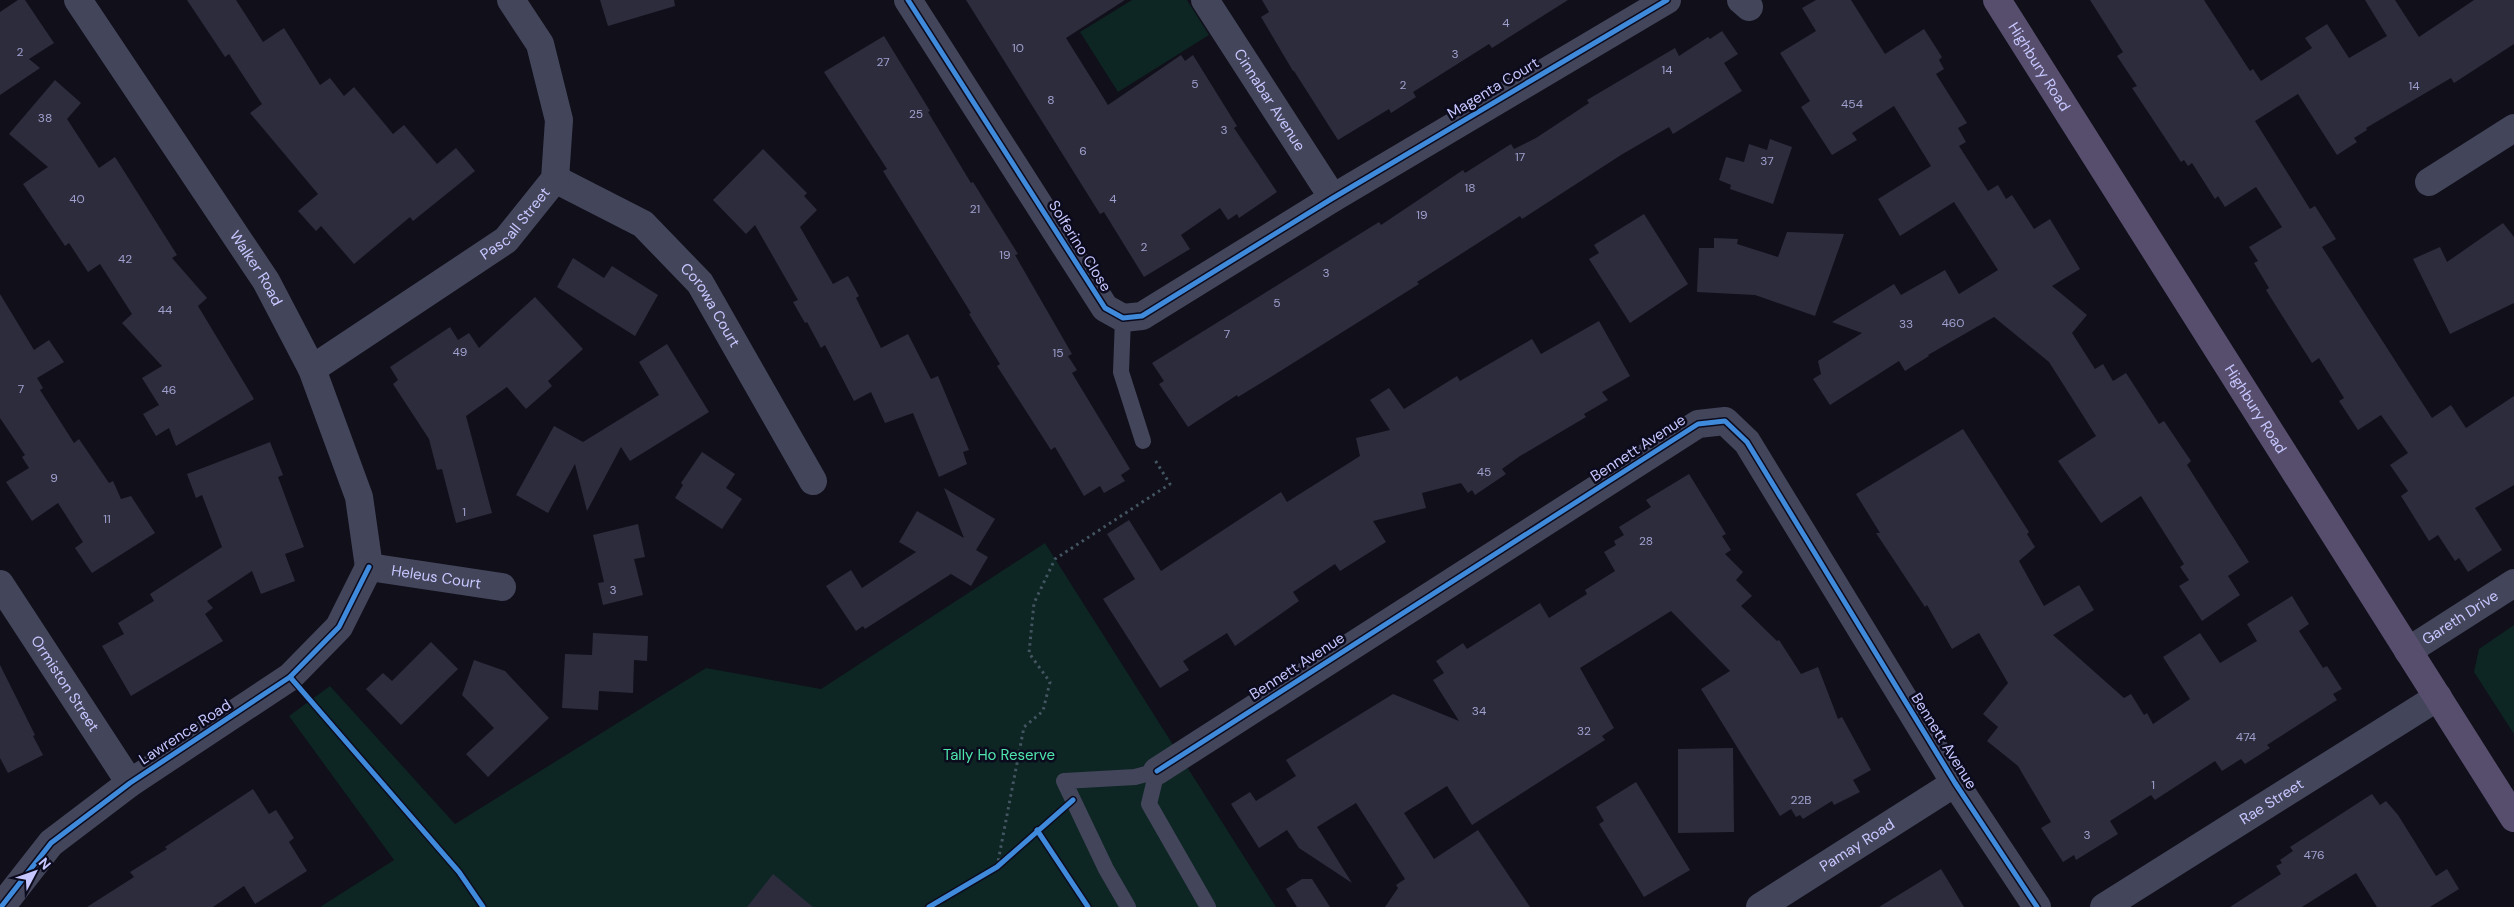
<svg xmlns="http://www.w3.org/2000/svg" width="2514" height="907" viewBox="0 0 2514 907" font-family="'DM Sans',sans-serif">
  <style>
    .green { fill: #0d2523 }
    .building { fill: #2d2c3d }
    .lines { fill: none; stroke-linecap: round; stroke-linejoin: round }
    .path { stroke: #435561; stroke-width: 3; stroke-dasharray: 2.5 4; stroke-linecap: butt }
    .lane { stroke: #43455b; stroke-width: 16 }
    .street { stroke: #43455b; stroke-width: 28 }
    .primary { stroke: #574e6e; stroke-width: 28 }
    .cycleway-casing { stroke: #0c0b1e; stroke-width: 8 }
    .cycleway { stroke: #408adc; stroke-width: 5 }
    .labels { text-anchor: middle; dominant-baseline: central; stroke-width: 5; stroke-linejoin: round; paint-order: stroke }
    .number-label { font-size: 12px; fill: #a0a0ce }
    .street-label { font-size: 15px; fill: #c7c7ff; stroke: #0c0b1e }
    .park-label { font-size: 15px; fill: #4ee5ad; stroke: #0c0b1e }
  </style>
  <rect width="100%" height="100%" fill="#100f1a"/>
  <g class="green">
    <polygon points="1132,0 1187,0 1209,35 1118,92 1080,32"/>
    <polygon points="1045,543 1276,907 320,907 394,860 289,716 330,686 455,824 706,668 821,689"/>
    <polygon points="2514,625 2514,734 2474,672 2479,649"/>
  </g>
  <g class="building">
    <polygon points="18,0 25,0 54,43 29,59 40,68 0,95 0,12"/>
    <polygon points="187,0 236,0 263,42 284,28 320,85 330,78 344,96 354,87 393,134 404,125 437,164 456,148 475,171 413,221 410,217 354,264 321,226 316,231 298,211 318,194 250,113 262,104 229,54 225,57"/>
    <polygon points="600,0 674,0 675,6 608,26"/>
    <polygon points="966,0 1125,0 1066,38 1108,105 1181,55 1185,61 1193,55 1237,126 1234,128 1277,192 1239,218 1237,214 1228,220 1220,208 1181,235 1190,249 1144,277 1104,212 1100,214"/>
    <polygon points="1262,0 1568,0 1492,48 1489,44 1413,92 1416,97 1391,113 1389,109 1338,140 1294,71 1293,71 1261,17 1269,12"/>
    <polygon points="1816,0 1851,0 1885,54 1924,29 1942,57 1939,60 1944,69 1936,74 1967,123 1958,128 1966,142 1959,146 1988,191 1998,185 2006,199 2012,195 2034,229 2050,219 2080,269 2052,286 2087,315 2072,333 2095,369 2103,364 2113,381 2126,373 2159,424 2164,421 2191,461 2187,465 2249,562 2228,576 2240,595 2202,621 2179,586 2189,580 2180,567 2184,564 2141,496 2101,523 2058,461 2096,436 2049,362 1994,317 1928,355 1929,356 1905,371 1899,361 1830,405 1813,379 1821,374 1818,361 1862,333 1832,322 1894,284 1901,295 1945,270 1959,294 1998,270 1954,202 1900,236 1878,199 1931,166 1894,106 1852,133 1857,140 1832,155 1801,107 1810,101 1780,53 1816,31 1802,8"/>
    <polygon points="2090,0 2204,0 2250,71 2253,69 2261,81 2312,48 2305,38 2327,24 2349,58 2387,36 2365,0 2395,0 2419,37 2474,0 2514,0 2514,44 2454,83 2451,78 2366,128 2367,130 2354,138 2357,142 2337,155 2298,94 2255,121 2310,209 2315,206 2336,239 2322,247 2432,418 2451,405 2466,428 2514,396 2514,485 2475,508 2502,550 2468,572 2459,558 2455,561 2438,535 2429,541 2401,496 2408,491 2390,465 2408,453 2381,415 2358,430 2339,401 2344,398 2319,358 2312,363 2266,290 2269,288 2254,263 2258,261 2249,247 2282,227 2256,187 2225,207 2218,196 2215,199 2192,163 2188,166 2184,160 2181,162 2132,88 2137,86 2117,56 2123,52"/>
    <polygon points="1722,31 1738,54 1724,63 1742,91 1673,134 1669,127 1621,155 1522,219 1520,216 1475,245 1417,282 1419,284 1274,375 1238,397 1237,395 1188,427 1159,384 1164,381 1152,363 1379,222 1381,225 1463,170 1465,173 1511,144 1514,149 1536,138 1589,103 1587,100 1675,48 1679,56 1708,37 1710,39"/>
    <polygon points="884,36 930,111 928,112 971,183 973,182 1018,254 1015,255 1072,354 1068,356 1077,370 1072,373 1130,469 1121,475 1125,481 1104,493 1100,486 1084,496 1055,447 1051,450 997,366 1000,364 969,314 971,313 883,171 887,169 824,72"/>
    <polygon points="55,80 81,103 67,119 99,168 115,157 177,255 172,258 207,298 198,306 254,399 176,446 169,428 156,436 143,414 159,405 142,378 162,366 122,323 132,314 100,264 88,272 69,243 65,246 23,184 48,167 9,134"/>
    <polygon points="1770,139 1792,147 1773,204 1730,189 1731,185 1719,180 1726,157 1744,162 1749,144 1767,150"/>
    <polygon points="763,149 807,193 804,196 817,210 800,227 833,284 848,276 859,296 856,298 881,348 908,334 931,379 938,376 969,450 963,452 967,464 939,477 913,413 885,423 871,392 854,401 825,345 821,348 807,322 805,323 793,302 798,300 755,225 746,234 713,200"/>
    <polygon points="1644,214 1688,284 1630,323 1589,259 1599,253 1594,245"/>
    <polygon points="2503,223 2514,237 2514,303 2450,334 2413,259 2440,247 2447,262"/>
    <polygon points="1787,232 1844,234 1815,316 1755,295 1697,292 1699,248 1714,248 1714,238 1738,239 1737,244 1778,257"/>
    <polygon points="573,258 604,278 612,266 658,295 635,336 557,287"/>
    <polygon points="0,294 34,350 49,340 64,362 37,378 43,388 40,390 74,443 79,439 109,483 113,481 121,499 131,496 155,533 92,573 75,548 83,542 58,503 32,521 6,482 29,468 22,457 25,455 0,418"/>
    <polygon points="535,297 583,349 548,381 552,386 526,409 507,387 466,416 492,513 456,523 442,469 437,470 429,439 393,384 398,380 390,367 450,327 458,340 469,333 479,348"/>
    <polygon points="1599,321 1630,376 1602,392 1608,400 1584,414 1586,417 1520,456 1502,469 1506,474 1475,495 1472,490 1468,493 1461,483 1422,493 1426,508 1373,521 1386,542 1340,571 1335,564 1293,592 1299,601 1235,646 1227,633 1183,661 1189,670 1160,688 1103,599 1135,579 1107,534 1129,520 1161,571 1281,492 1287,502 1360,456 1356,438 1390,430 1370,400 1389,388 1404,409 1457,376 1460,381 1532,339 1541,354"/>
    <polygon points="667,344 709,412 630,461 621,447 587,511 575,464 548,513 516,495 554,426 583,442 659,395 639,362"/>
    <polygon points="1963,429 2029,532 2027,534 2035,547 2019,561 2044,606 2079,585 2094,610 2053,635 2124,698 2131,694 2144,715 2147,713 2153,724 2190,699 2163,657 2200,633 2220,663 2257,641 2247,624 2292,596 2309,624 2299,631 2323,668 2327,666 2342,689 2333,694 2337,700 2267,745 2270,748 2245,764 2241,759 2222,771 2215,761 2155,800 2151,795 2110,821 2118,834 2076,860 2074,855 2063,862 2041,828 2051,822 2018,766 1987,741 1998,727 1983,714 2008,683 1979,633 1952,649 1927,605 1925,607 1876,533 1880,533 1856,494"/>
    <polygon points="270,442 283,475 278,477 304,547 285,554 295,581 261,594 252,571 207,601 213,608 205,614 223,641 131,696 102,646 124,634 118,623 154,601 150,594 222,547 202,495 196,498 187,474"/>
    <polygon points="702,452 735,474 726,488 742,499 722,529 675,498 683,485 681,483"/>
    <polygon points="1689,474 1726,534 1722,536 1731,550 1725,554 1743,572 1736,580 1752,596 1741,606 1777,641 1779,640 1801,674 1818,667 1838,719 1842,717 1871,770 1853,780 1860,792 1834,805 1832,801 1803,819 1800,815 1796,817 1791,809 1780,816 1701,689 1730,671 1671,611 1580,668 1614,728 1602,736 1605,740 1472,825 1447,786 1404,813 1434,859 1478,830 1530,907 1385,907 1398,888 1396,885 1405,879 1356,803 1317,827 1352,883 1299,848 1287,830 1259,848 1231,804 1250,792 1256,801 1296,776 1286,760 1393,694 1459,721 1433,680 1444,673 1436,661 1463,643 1467,649 1540,603 1549,618 1587,594 1585,590 1615,571 1604,552 1616,545 1614,541 1624,535 1619,527 1651,507 1646,500"/>
    <polygon points="944,488 995,519 976,550 988,557 971,586 951,574 865,629 863,626 856,631 826,586 851,570 862,588 916,552 899,542 917,511 964,538"/>
    <polygon points="638,524 645,557 634,559 643,595 603,605 598,583 604,582 593,535"/>
    <polygon points="593,633 648,636 647,661 634,660 633,693 599,691 598,710 562,708 565,654 592,655"/>
    <polygon points="431,642 458,669 401,725 366,689 383,673 392,681"/>
    <polygon points="474,660 505,671 549,718 488,777 466,754 494,728 462,695"/>
    <polygon points="0,665 35,735 33,736 43,755 8,773 0,758"/>
    <polygon points="1733,748 1734,832 1678,833 1678,749"/>
    <polygon points="1636,782 1690,870 1644,897 1599,824 1604,821 1596,807"/>
    <polygon points="253,789 269,814 276,810 294,838 289,842 307,871 255,904 244,886 213,907 87,907 134,877 130,872 167,849 165,847"/>
    <polygon points="2372,794 2380,805 2386,801 2398,815 2436,876 2447,869 2459,889 2430,907 2377,907 2356,873 2302,907 2230,907 2281,874 2276,866 2282,863 2280,860 2293,851 2290,847"/>
    <polygon points="1941,869 1964,907 1879,907"/>
    <polygon points="773,874 813,907 747,907"/>
    <polygon points="1302,879 1312,879 1330,907 1297,907 1286,889"/>
  </g>
  <g class="lines">
    <polyline class="path" points="997,867 1024,727 1043,711 1050,682 1029,653 1034,603 1055,559 1170,484 1155,460"/>
    <g class="lane">
      <polyline points="1123,318 1121,372 1143,441"/>
      <polyline points="1128,907 1106,869 1064,781 1135,777 1157,771 1149,804 1208,907"/>
    </g>
    <g class="street">
      <path id="s1" d="M78 0 266 281 312 369 359 497 369 567"/>
      <polyline points="908,0 1105,308 1123,318 1142,316 1333,198 1667,0"/>
      <path id="s2" d="M1205 0 1333 198"/>
      <polyline points="1741,0 1749,7"/>
      <path id="s3" d="M555 179 643 224 700 283 813 481"/>
      <polyline points="2429,182 2514,128"/>
      <path id="s4" d="M312 369 506 240 555 179 559 120 540 44 511 0"/>
      <path id="s5" d="M369 567 502 587"/>
      <path id="s6" d="M0 584 130 783"/>
      <path id="s7" d="M2408 651 2514 583"/>
      <polyline points="1157,771 1698,424 1725,421 1747,442 1955,783 2037,907"/>
      <polyline points="1,907 51,843 130,783 290,677 339,627 369,567"/>
      <path id="s8" d="M1760 907 1955 783"/>
      <path id="s9" d="M2104 907 2438 697"/>
    </g>
    <path class="primary" id="s10" d="M1997 0 2514 818"/>
    <g class="cycleway-casing">
      <g id="cycleway">
        <polyline points="908,0 1105,308 1123,318 1142,316 1333,198 1667,0"/>
        <polyline points="290,677 459,872 483,907"/>
        <polyline points="1157,771 1698,424 1725,421 1747,442 1955,783 2037,907"/>
        <polyline points="1037,830 1088,907"/>
        <polyline points="1,907 51,843 130,783 290,677 339,627 369,567"/>
        <polyline points="929,907 997,867 1073,800"/>
      </g>
    </g>
    <use href="#cycleway" class="cycleway"/>
  </g>
  <g class="labels">
    <g class="number-label">
      <text x="1506" y="23">4</text>
      <text x="1018" y="48">10</text>
      <text x="20" y="52">2</text>
      <text x="1455" y="54">3</text>
      <text x="883" y="62">27</text>
      <text x="1667" y="70">14</text>
      <text x="1195" y="84">5</text>
      <text x="1403" y="85">2</text>
      <text x="2414" y="86">14</text>
      <text x="1051" y="100">8</text>
      <text x="1852" y="104">454</text>
      <text x="916" y="114">25</text>
      <text x="45" y="118">38</text>
      <text x="1224" y="130">3</text>
      <text x="1083" y="151">6</text>
      <text x="1520" y="157">17</text>
      <text x="1767" y="161">37</text>
      <text x="1470" y="188">18</text>
      <text x="77" y="199">40</text>
      <text x="1113" y="199">4</text>
      <text x="975" y="209">21</text>
      <text x="1422" y="215">19</text>
      <text x="1144" y="247">2</text>
      <text x="1005" y="255">19</text>
      <text x="125" y="259">42</text>
      <text x="1326" y="273">3</text>
      <text x="1277" y="303">5</text>
      <text x="165" y="310">44</text>
      <text x="1953" y="323">460</text>
      <text x="1906" y="324">33</text>
      <text x="1227" y="334">7</text>
      <text x="460" y="352">49</text>
      <text x="1058" y="353">15</text>
      <text x="21" y="389">7</text>
      <text x="169" y="390">46</text>
      <text x="1484" y="472">45</text>
      <text x="54" y="478">9</text>
      <text x="464" y="512">1</text>
      <text x="107" y="519">11</text>
      <text x="1646" y="541">28</text>
      <text x="613" y="590">3</text>
      <text x="1479" y="711">34</text>
      <text x="1584" y="731">32</text>
      <text x="2246" y="737">474</text>
      <text x="2153" y="785">1</text>
      <text x="1801" y="800">22B</text>
      <text x="2087" y="835">3</text>
      <text x="2314" y="855">476</text>
    </g>
    <g class="street-label">
      <text stroke="none"><textPath href="#s10" startOffset="79">Highbury Road</textPath></text>
      <text transform="translate(1493 88) rotate(-31)">Magenta Court</text>
      <text stroke="none"><textPath href="#s2" startOffset="119">Cinnabar Avenue</textPath></text>
      <text stroke="none"><textPath href="#s4" startOffset="251">Pascall Street</textPath></text>
      <text transform="translate(1080 246) rotate(58)">Solferino Close</text>
      <text stroke="none"><textPath href="#s1" startOffset="322">Walker Road</textPath></text>
      <text stroke="none"><textPath href="#s3" startOffset="205">Corowa Court</textPath></text>
      <text stroke="none"><textPath href="#s10" startOffset="484">Highbury Road</textPath></text>
      <text transform="translate(1638 448) rotate(-33)">Bennett Avenue</text>
      <text stroke="none"><textPath href="#s5" startOffset="68">Heleus Court</textPath></text>
      <text stroke="none"><textPath href="#s7" startOffset="62">Gareth Drive</textPath></text>
      <text transform="translate(1297 666) rotate(-33)">Bennett Avenue</text>
      <text stroke="none"><textPath href="#s6" startOffset="119">Ormiston Street</textPath></text>
      <text transform="translate(185 732) rotate(-33)">Lawrence Road</text>
      <text transform="translate(1944 741) rotate(58)">Bennett Avenue</text>
      <text stroke="none"><textPath href="#s9" startOffset="198">Rae Street</textPath></text>
      <text stroke="none"><textPath href="#s8" startOffset="115">Pamay Road</textPath></text>
    </g>
    <g class="park-label">
      <text x="999" y="755">Tally Ho Reserve</text>
    </g>
  </g>
  <g transform="translate(35 872) rotate(49)" stroke="#0c0b1e" stroke-width="4" paint-order="stroke">
  <path d="M0-4L9 19L0 12L-9 19Z" fill="#c7c7ff"/>
  <text y="-8" font-size="14" font-weight="bold" text-anchor="middle" fill="#c7c7ff">N</text>
  </g>
</svg>
